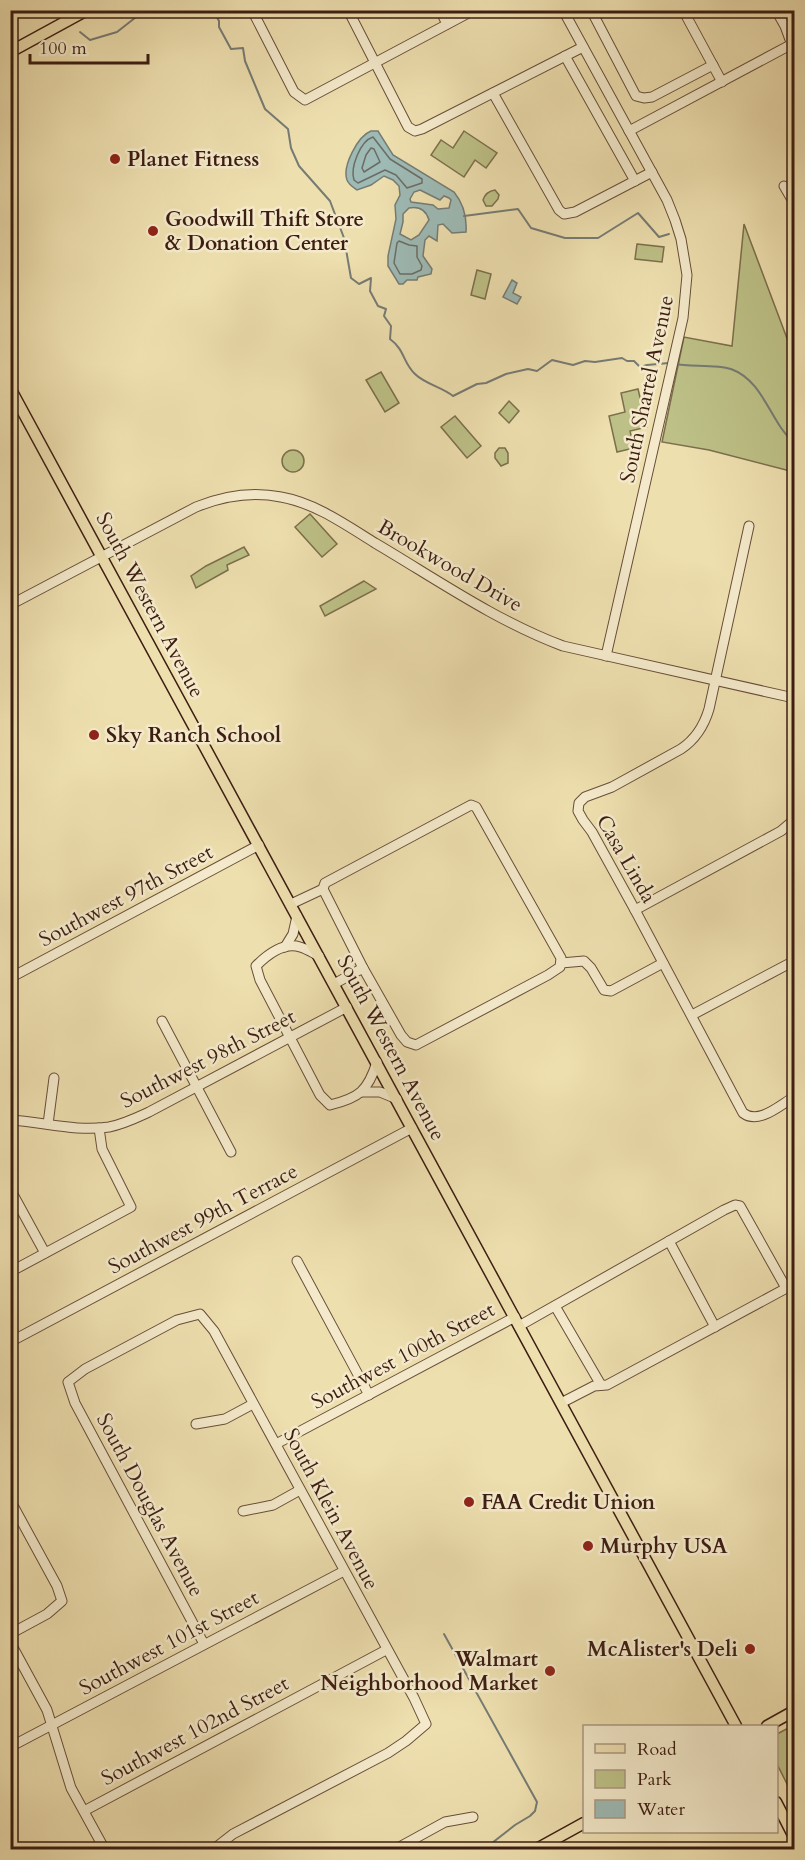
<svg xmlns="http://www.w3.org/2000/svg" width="805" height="1860" viewBox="0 0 805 1860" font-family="Cardo,serif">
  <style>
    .green { fill: #bdc187; stroke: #7c6f4c; stroke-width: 1.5 }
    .water { fill: #9dbab5; stroke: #767b74; stroke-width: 1.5; fill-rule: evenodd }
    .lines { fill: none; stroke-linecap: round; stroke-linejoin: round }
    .shore { stroke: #6c6c64; stroke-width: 1.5 }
    .stream { stroke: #767b74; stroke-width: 2 }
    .minor-casing { stroke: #684e39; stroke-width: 11 }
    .major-casing { stroke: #3c1d12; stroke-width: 13 }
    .minor { stroke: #f4eacb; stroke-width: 9 }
    .major { stroke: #eedfaf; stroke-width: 10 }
    .poi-dot { fill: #8f2418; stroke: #f4eacb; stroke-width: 2 }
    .labels { text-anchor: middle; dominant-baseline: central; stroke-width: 5; stroke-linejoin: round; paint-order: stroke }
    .poi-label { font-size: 21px; font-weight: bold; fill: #3c1d12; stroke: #f4eacb; text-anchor: start }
    .street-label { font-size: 21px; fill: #3c1d12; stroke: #f4eacb }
  </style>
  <rect width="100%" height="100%" fill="#eedfaf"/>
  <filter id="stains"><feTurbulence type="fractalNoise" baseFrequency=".00333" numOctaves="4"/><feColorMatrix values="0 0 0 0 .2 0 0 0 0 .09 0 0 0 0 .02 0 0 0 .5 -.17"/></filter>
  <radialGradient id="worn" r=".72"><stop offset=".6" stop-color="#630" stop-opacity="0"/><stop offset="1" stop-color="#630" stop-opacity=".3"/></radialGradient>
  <g class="green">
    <polygon points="464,131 497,153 486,168 475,160 464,177 431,155 441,140 453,148"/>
    <path d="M495 190 499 195 498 199 492 206H486L483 200C485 194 488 191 495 190Z"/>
    <polygon points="744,224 794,357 794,472 709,450 662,442 684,337 732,346"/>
    <polygon points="637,244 664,247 662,262 635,259"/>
    <polygon points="477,270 491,274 485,299 471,295"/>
    <polygon points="381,372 399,403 385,412 366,380"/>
    <polygon points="638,389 647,427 630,431 634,448 617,452 609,416 625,412 621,393"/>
    <polygon points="509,401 519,411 509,423 499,413"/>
    <polygon points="455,416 481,446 467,458 441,427"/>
    <polygon points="499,448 505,448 508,453 508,463 501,466 495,458 495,453"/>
    <circle cx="293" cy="461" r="11"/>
    <polygon points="310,514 337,544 322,557 295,527"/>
    <polygon points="244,547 249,555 227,565 228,570 196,588 191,576 206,566"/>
    <polygon points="364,581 376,589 325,616 320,606"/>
    <polygon points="794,1725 794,1798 777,1764 777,1734"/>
  </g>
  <g class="water">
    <path d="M371 131H378L393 155 454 192C463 203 467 218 466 232L452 233 443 224 438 225 437 241 429 236 425 240 423 256 432 269 431 274 418 277 417 280H407L403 284H399L388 266V256L396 219 395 205 400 195 399 186 393 180 384 176 371 185 357 190C353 187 349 185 347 180 342 166 358 136 371 131ZM420 190 440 200 444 196 449 198 451 200 449 208 438 209 433 205 411 202 410 199 414 192ZM409 208C420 206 426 210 429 220L419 235 411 240 400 234 403 222V214Z"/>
    <polygon points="512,280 517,283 513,293 521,297 517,304 503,297"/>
  </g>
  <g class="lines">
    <g class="shore">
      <path d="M373 137 390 159 422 179V183L407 188 396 175 385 170 358 183 354 180C350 168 360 141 373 137Z"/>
      <polygon points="371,148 374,149 380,162 364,172 362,168 366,155"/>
      <polygon points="399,241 409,245 417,246 417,257 422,266 421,270 412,274 400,274 394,263 397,243"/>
    </g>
    <g class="stream">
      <path d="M213 10 219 21V27L231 49 243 48 245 61 265 109 288 129 291 148 299 166 330 201 344 238 351 278 359 284 371 278 370 291 378 306 386 309 384 316 391 326 390 339C405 350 403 363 415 374 425 384 442 387 453 396L477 384 486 383 506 374 528 369 537 371 552 360 573 365 585 361 595 362 622 358 627 361H634L640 367 647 365 669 363"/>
      <polyline points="80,32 90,40 117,32 145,10"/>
      <polyline points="464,216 518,209 531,228 565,238 598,238 638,213 659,237 669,234"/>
      <path d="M674 364C691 367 716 364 731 369 764 381 770 422 794 443"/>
      <polyline points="444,1634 537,1802 535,1811 530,1816 515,1825 483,1850"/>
    </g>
    <g class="minor-casing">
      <g id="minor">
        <polyline points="252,10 294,92 305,100 474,10"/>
        <polyline points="348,10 408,127 415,131 422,129 583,47"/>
        <polyline points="440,10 447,24"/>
        <polyline points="563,10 667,200 675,220 681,239 687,275 683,318 606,656"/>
        <polyline points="591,10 636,96 644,98 652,97 713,65"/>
        <polyline points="683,10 722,82"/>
        <polyline points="776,10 785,26 792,45"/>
        <polyline points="565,56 635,181"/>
        <polyline points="493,93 559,210 564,214 575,212 652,172"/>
        <polyline points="629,131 794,43"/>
        <polyline points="784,186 794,203"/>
        <path d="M749 526 709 709C704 726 696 739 681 749L612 787 585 797 579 803 578 811 583 820 592 832 635 910 743 1113C759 1125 780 1105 794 1097"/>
        <path d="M10 605 196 507C223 496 251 491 281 497 315 503 346 525 375 543 436 579 496 621 563 646L794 698"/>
        <polygon points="471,805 476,807 561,958 560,967 548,975 416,1045 407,1042 401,1035 363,968 323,889 325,883"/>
        <polyline points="291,904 323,889"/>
        <polyline points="635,910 781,831 794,820"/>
        <polyline points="285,947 293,934 297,916"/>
        <path d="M319 956C313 953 307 949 300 947 284 942 267 955 256 966L260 980 320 1095 330 1105C359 1098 368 1091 377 1062"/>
        <polyline points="561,963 584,961 591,968 604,990 611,991 663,963"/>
        <polyline points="10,978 259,845"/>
        <polyline points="334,984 363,968"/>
        <polyline points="692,1015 794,961"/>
        <polyline points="162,1021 231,1152"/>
        <polyline points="362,1092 380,1092 397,1099"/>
        <path d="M10 1120C43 1122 77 1132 109 1127 124 1124 136 1118 149 1112L347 1007"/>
        <polyline points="48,1124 54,1078"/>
        <polyline points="10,1189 45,1253"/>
        <polyline points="669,1241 715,1327"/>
        <polyline points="297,1261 369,1395"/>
        <polyline points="10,1272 131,1207 102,1149 99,1128"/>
        <polyline points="555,1306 601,1385"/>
        <polyline points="519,1326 724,1210 735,1205 740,1206 786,1288"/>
        <polyline points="10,1342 412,1128"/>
        <polyline points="561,1403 594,1386 607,1385 794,1284"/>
        <polyline points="196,1424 225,1419 253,1404"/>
        <polyline points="276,1444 515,1317"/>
        <polyline points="10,1500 57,1586 62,1601 47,1614 10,1634"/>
        <polyline points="243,1511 273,1505 300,1490"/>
        <polyline points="10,1642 47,1710 71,1788 105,1850"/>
        <polyline points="204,1644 75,1403 68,1382 85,1369 177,1320 200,1314 214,1331 414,1698 426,1724 406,1741 388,1753 233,1834 215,1848 215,1850"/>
        <polyline points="10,1747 344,1571"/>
        <polyline points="84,1811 386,1650"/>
        <polyline points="394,1850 445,1822 473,1817"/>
      </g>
    </g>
    <g class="major-casing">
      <g id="major">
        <polyline points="10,52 87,10"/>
        <polyline points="10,388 736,1726"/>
        <polyline points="767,1726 794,1711"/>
        <polyline points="776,1802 794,1837"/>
        <polyline points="535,1850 584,1823"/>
      </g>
    </g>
    <use href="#minor" class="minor"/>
    <use href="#major" class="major"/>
  </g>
  <g class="poi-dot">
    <circle cx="115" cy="159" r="6"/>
    <circle cx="153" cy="231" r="6"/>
    <circle cx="94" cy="735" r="6"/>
    <circle cx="469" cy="1502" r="6"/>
    <circle cx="588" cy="1546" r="6"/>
    <circle cx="750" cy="1649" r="6"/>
    <circle cx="550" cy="1671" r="6"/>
  </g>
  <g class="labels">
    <g class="poi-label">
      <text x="127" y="159">Planet Fitness</text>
      <text x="165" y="219">Goodwill Thift Store<tspan x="165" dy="24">&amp; Donation Center</tspan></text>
      <text x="106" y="735">Sky Ranch School</text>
      <text x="481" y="1502">FAA Credit Union</text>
      <text x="600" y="1546">Murphy USA</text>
      <text x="738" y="1649" text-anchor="end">McAlister's Deli</text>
      <text x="538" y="1659" text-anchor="end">Walmart<tspan x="538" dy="24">Neighborhood Market</tspan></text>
    </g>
    <g class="street-label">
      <text transform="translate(647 389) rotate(-78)">South Shartel Avenue</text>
      <text transform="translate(450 566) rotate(30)">Brookwood Drive</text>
      <text transform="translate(150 605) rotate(62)">South Western Avenue</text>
      <text transform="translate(626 859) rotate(60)">Casa Linda</text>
      <text transform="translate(126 896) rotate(-28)">Southwest 97th Street</text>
      <text transform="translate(391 1048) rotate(62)">South Western Avenue</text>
      <text transform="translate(208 1059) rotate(-27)">Southwest 98th Street</text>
      <text transform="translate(203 1219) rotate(-28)">Southwest 99th Terrace</text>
      <text transform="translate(403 1356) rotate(-28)">Southwest 100th Street</text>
      <text transform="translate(150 1505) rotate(62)">South Douglas Avenue</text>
      <text transform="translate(331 1509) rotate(62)">South Klein Avenue</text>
      <text transform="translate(169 1643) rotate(-28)">Southwest 101st Street</text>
      <text transform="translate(195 1731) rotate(-28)">Southwest 102nd Street</text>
    </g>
  </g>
  <rect width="805" height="1860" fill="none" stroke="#eedfaf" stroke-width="36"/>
  <rect x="12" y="12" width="781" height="1836" fill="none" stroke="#3c1d12" stroke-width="3"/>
  <rect x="18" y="18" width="769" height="1824" fill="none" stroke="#3c1d12" stroke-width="1.5"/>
  <rect x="583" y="1725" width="195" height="108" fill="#f4eacb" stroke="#aa9881" stroke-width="1.5"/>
  <rect x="595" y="1744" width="30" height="9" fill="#eedfaf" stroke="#aa9881" stroke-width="1.5"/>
  <text x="637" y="1755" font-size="18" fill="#3c1d12">Road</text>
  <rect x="595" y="1770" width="30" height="18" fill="#bdc187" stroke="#aa9881" stroke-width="1.5"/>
  <text x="637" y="1785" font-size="18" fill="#3c1d12">Park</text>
  <rect x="595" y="1800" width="30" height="18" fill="#9dbab5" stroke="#aa9881" stroke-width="1.5"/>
  <text x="637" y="1815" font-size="18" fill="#3c1d12">Water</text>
  <path d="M30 54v9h118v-9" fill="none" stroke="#3c1d12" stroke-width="3"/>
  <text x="39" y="54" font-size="18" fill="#3c1d12" stroke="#f4eacb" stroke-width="4.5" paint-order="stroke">100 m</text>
  <rect width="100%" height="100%" filter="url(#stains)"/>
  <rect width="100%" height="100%" fill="url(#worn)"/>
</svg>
